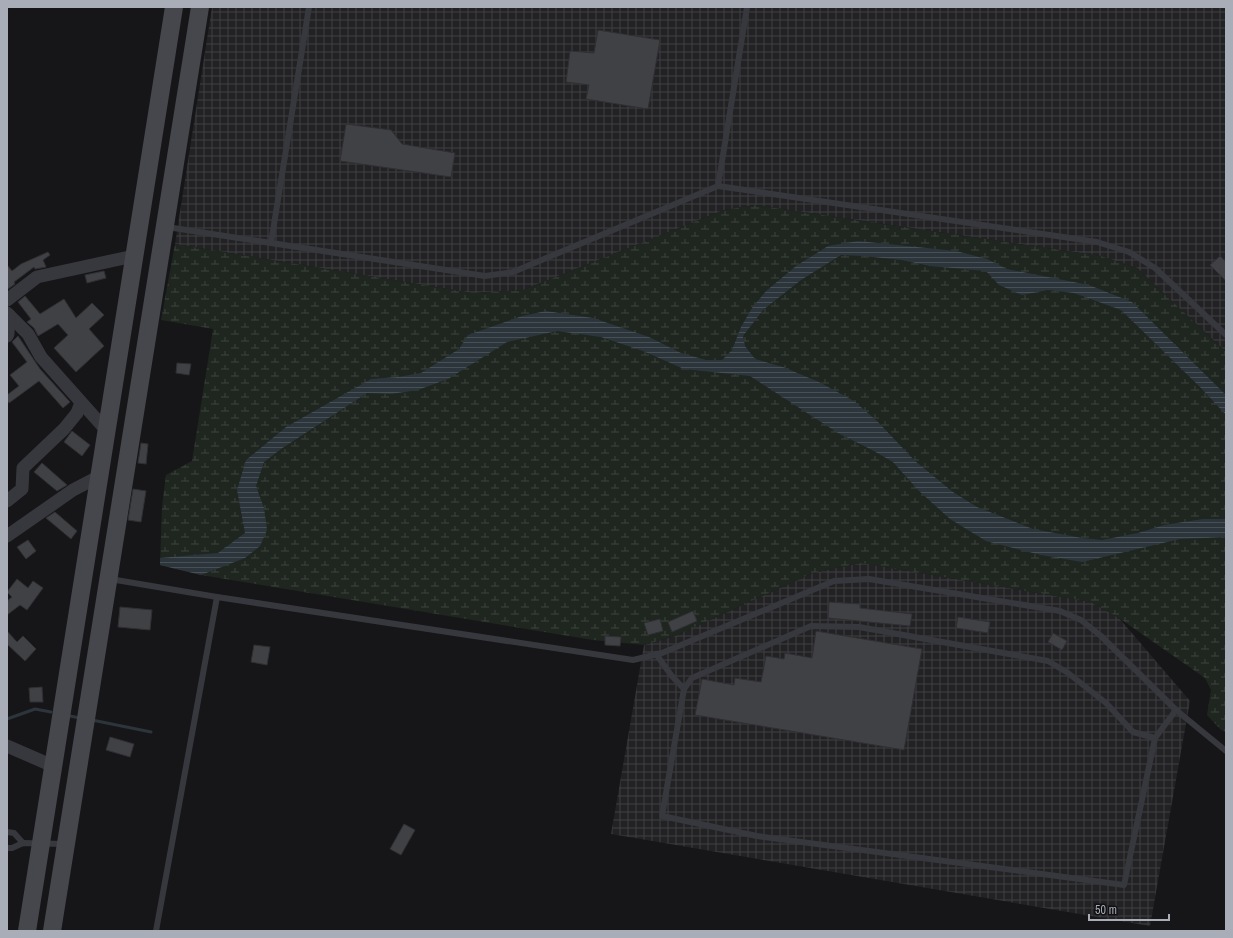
<svg xmlns="http://www.w3.org/2000/svg" width="1233" height="938" viewBox="0 0 1233 938" font-family="'Archivo Narrow',sans-serif">
  <style>
    .industrial { fill: url(#industrial-grid) }
    .wetland { fill: url(#wetland-marsh) }
    .water { fill: url(#water-rules) }
    .lines { fill: none; stroke-linecap: round; stroke-linejoin: round }
    .stream { stroke: #2c353c; stroke-width: 3 }
    .building { fill: #404145; stroke: #303034 }
    .lane { stroke: #37383d; stroke-width: 6 }
    .street { stroke: #37383d; stroke-width: 13 }
    .secondary { stroke: #45474d; stroke-width: 18 }
  </style>
  <defs>
    <pattern id="industrial-grid" width="8" height="8" patternUnits="userSpaceOnUse"><rect width="8" height="8" fill="#222225"/><path d="M0 4h8M4 0v8" fill="none" stroke="#3f3f43"/></pattern>
    <pattern id="wetland-marsh" width="20" height="14" patternUnits="userSpaceOnUse"><rect width="20" height="14" fill="#1e261f"/><path d="M1 5h8M5 5V1M11 12h8M15 12V8" fill="none" stroke="#3c433d"/></pattern>
    <pattern id="water-rules" width="6" height="5" patternUnits="userSpaceOnUse"><rect width="6" height="5" fill="#2c353c"/><path d="M0 2.5h6" fill="none" stroke="#485056"/></pattern>
  </defs>
  <rect width="100%" height="100%" fill="#161618"/>
  <g class="industrial">
    <polygon points="212,7 1226,7 1226,352 1137,268 1101,256 755,205 724,210 523,290 472,293 175,244"/>
    <polygon points="861,563 1091,602 1119,618 1190,701 1150,926 611,834 644,645 675,636 813,573"/>
  </g>
  <polygon class="wetland" points="755,205 1101,256 1137,268 1226,352 1226,732 1221,730 1207,715 1211,690 1205,678 1119,618 1091,602 861,563 813,573 675,636 644,645 593,640 201,575 160,565 162,506 166,475 192,461 213,329 161,320 175,244 472,293 523,290 724,210"/>
  <polygon class="water" points="858,241 956,251 987,259 1007,269 1089,285 1132,302 1226,395 1226,415 1201,388 1121,310 1074,293 1048,290 1022,295 999,285 986,271 930,266 902,260 863,256 841,255 801,280 763,310 743,336 745,346 755,359 783,367 819,382 854,401 878,422 915,461 953,492 977,507 1033,529 1082,538 1102,540 1138,533 1164,525 1203,519 1226,519 1226,537 1180,539 1082,562 1041,555 986,541 950,519 918,490 893,462 872,450 838,433 750,376 684,369 643,351 601,337 557,331 507,342 448,379 418,390 391,394 367,393 281,449 264,462 256,486 264,508 267,530 260,546 245,558 201,575 160,565 160,558 218,553 245,533 237,490 246,460 286,427 371,379 398,377 421,373 459,349 468,335 522,316 546,311 593,318 649,337 681,353 706,360 722,360 732,350 741,327 752,308 766,291 796,266 828,246"/>
  <g class="lines">
    <g class="stream">
      <polyline points="70,716 80,718"/>
      <polyline points="7,719 35,709 51,712"/>
      <polyline points="92,720 151,732"/>
    </g>
  </g>
  <g class="building">
    <polygon points="598,30 660,40 648,109 586,99 589,85 566,82 570,51 594,53"/>
    <polygon points="346,124 391,130 402,144 455,153 451,177 340,161"/>
    <polygon points="48,252 50,255 43,260 46,267 35,269 34,267 14,282 15,284 8,289 7,288 7,265 12,271 21,264"/>
    <polygon points="1220,256 1226,262 1226,281 1210,265"/>
    <polygon points="104,271 106,278 87,283 85,275"/>
    <polygon points="25,296 40,314 64,299 76,318 92,303 104,315 89,329 104,346 76,372 54,348 68,335 58,324 38,336 34,328 27,322 31,319 18,302"/>
    <polygon points="18,336 40,369 70,402 63,408 39,381 9,403 7,400 7,395 19,386 10,375 27,362 12,342"/>
    <polygon points="177,363 191,364 189,375 176,373"/>
    <polygon points="72,431 90,445 82,456 64,442"/>
    <polygon points="141,443 148,444 146,464 138,463"/>
    <polygon points="42,463 67,485 57,491 34,472"/>
    <polygon points="133,489 146,491 141,522 128,520"/>
    <polygon points="55,512 77,531 71,539 46,518"/>
    <polygon points="28,540 36,551 26,559 17,547"/>
    <polygon points="17,579 28,588 33,581 43,588 27,610 20,605 7,615 7,601 12,597 7,592"/>
    <polygon points="829,602 860,604 860,608 912,614 910,626 828,618"/>
    <polygon points="120,607 152,610 150,630 118,627"/>
    <polygon points="693,611 697,621 672,632 668,622"/>
    <polygon points="958,617 990,622 988,633 956,628"/>
    <polygon points="660,619 663,631 648,635 644,623"/>
    <polygon points="7,631 17,642 23,636 36,649 25,661 7,644"/>
    <polygon points="816,631 922,649 904,750 695,715 702,679 734,685 735,678 761,682 766,656 784,659 785,653 812,658"/>
    <polygon points="1053,633 1067,641 1062,650 1048,642"/>
    <polygon points="605,636 621,637 620,646 605,645"/>
    <polygon points="254,645 270,647 267,665 251,662"/>
    <polygon points="42,687 43,702 30,702 29,688"/>
    <polygon points="110,737 134,744 130,757 106,750"/>
    <polygon points="404,824 415,830 401,855 390,849"/>
  </g>
  <g class="lines">
    <g class="lane">
      <polyline points="718,186 747,7"/>
      <polyline points="167,227 485,276 513,272 718,186 1097,242 1129,252 1155,268 1226,335"/>
      <polyline points="271,243 309,7"/>
      <polyline points="110,579 217,597 633,660 662,653 834,581 869,579 1060,611 1081,620 1101,636 1176,710 1226,751"/>
      <polyline points="656,654 671,675 684,689"/>
      <polyline points="1155,738 1133,732 1106,703 1068,673 1048,661 859,627 811,626 692,678 684,689 662,816 757,836 1124,885 1155,738 1176,710"/>
      <polyline points="7,832 14,833 23,843"/>
      <polyline points="7,848 12,848 23,843 64,844"/>
      <polyline points="156,931 217,597"/>
    </g>
    <g class="street">
      <polyline points="7,300 37,277 134,256"/>
      <polyline points="7,313 28,334 41,357 106,430"/>
      <polyline points="7,336 8,334 9,315"/>
      <polyline points="7,501 22,489 23,468 64,429 77,413 81,403"/>
      <polyline points="7,536 73,490 98,477"/>
      <polyline points="7,746 53,766"/>
    </g>
    <g class="secondary">
      <polyline points="27,931 174,7"/>
      <polyline points="52,931 200,7"/>
    </g>
  </g>
  <rect width="1233" height="938" fill="none" stroke="#a8adb8" stroke-width="16"/>
  <path d="M1089 914v6h80v-6" fill="none" stroke="#a8adb8" stroke-width="2"/>
  <text x="1095" y="914" font-size="12" fill="#a8adb8" stroke="#111113" stroke-width="3" paint-order="stroke">50 m</text>
</svg>
